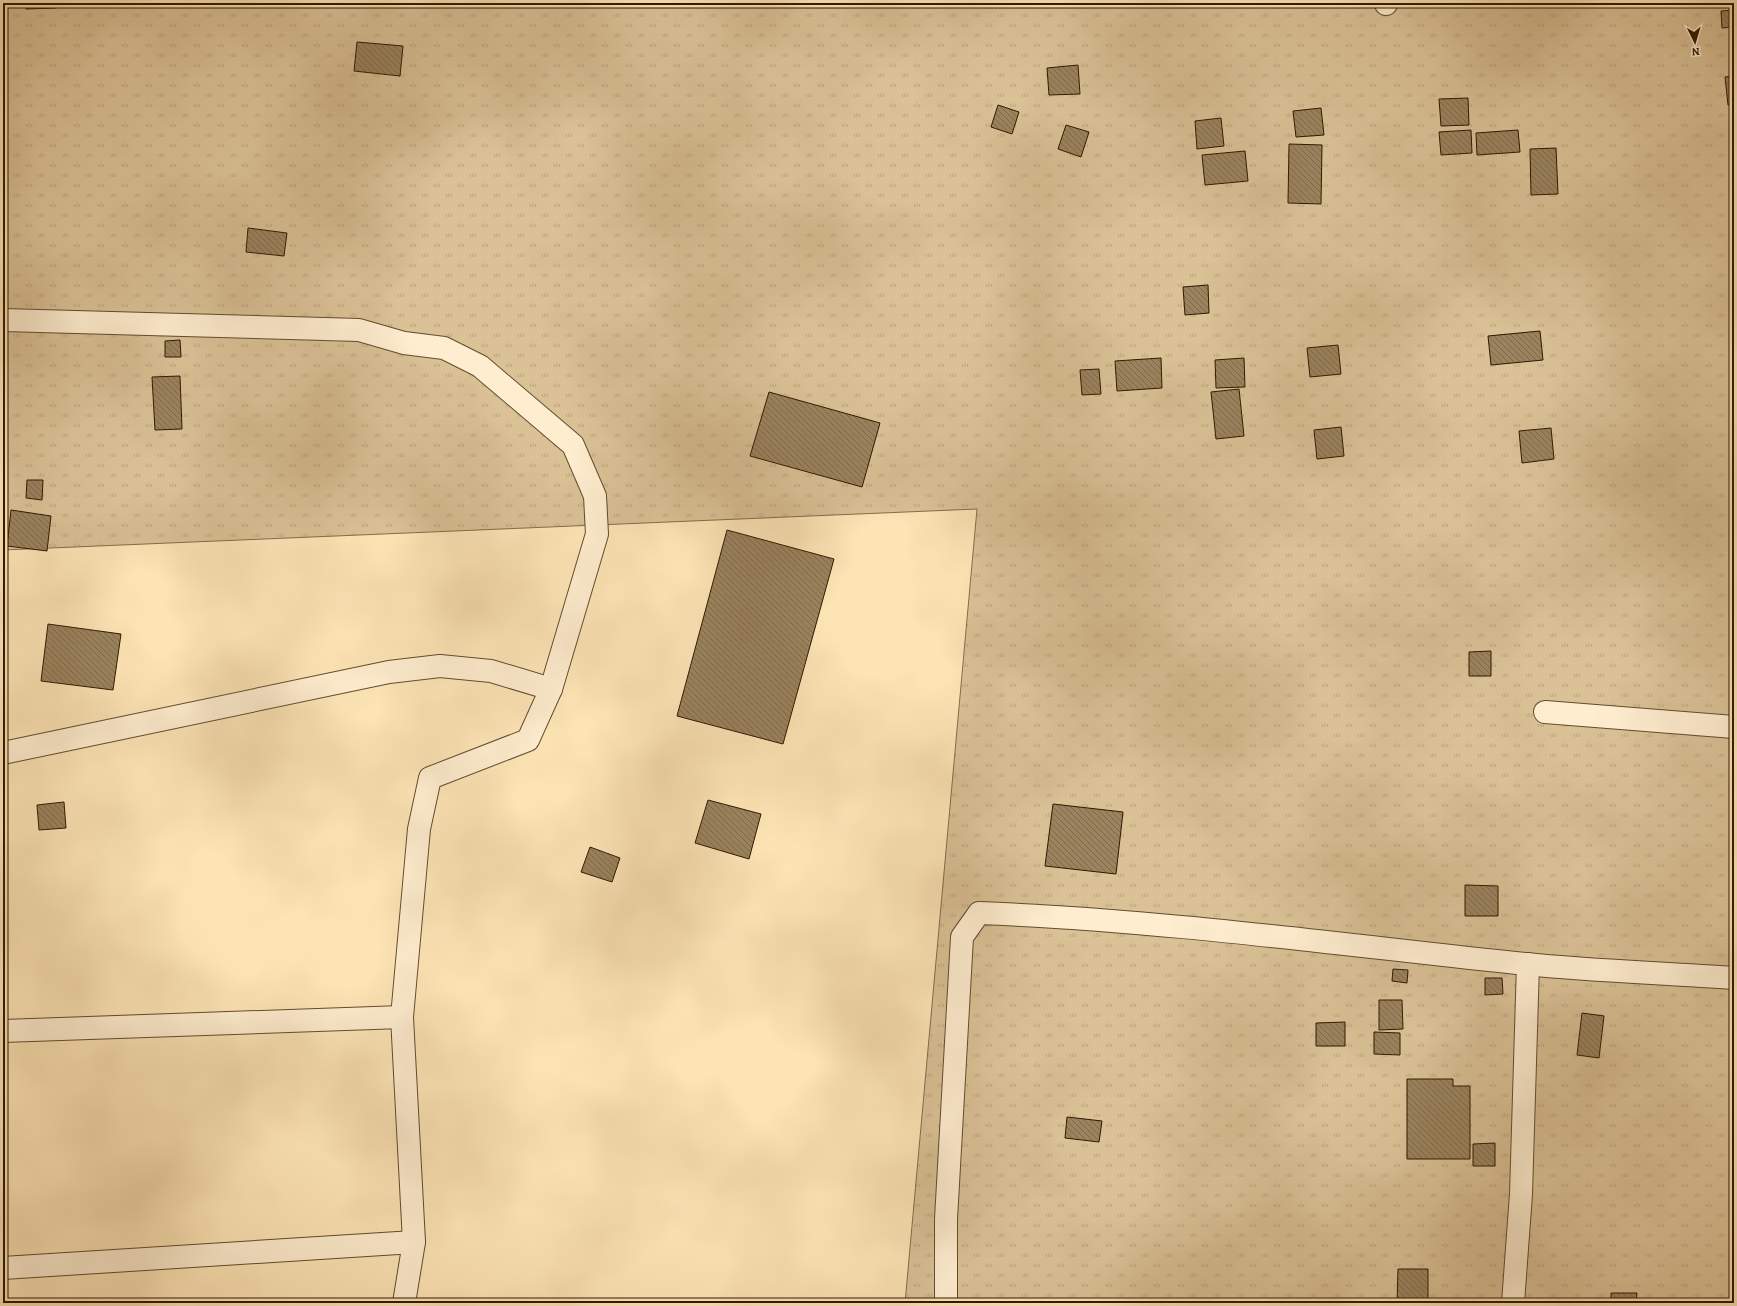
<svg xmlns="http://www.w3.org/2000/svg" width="1737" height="1306" viewBox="0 0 1737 1306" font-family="Alegreya,serif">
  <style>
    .grass { fill: url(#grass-tufts); stroke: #846d4b }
    .building { fill: url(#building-back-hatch); stroke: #2f1900 }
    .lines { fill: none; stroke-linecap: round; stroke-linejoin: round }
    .street-casing { stroke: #624c2d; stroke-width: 24 }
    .street { stroke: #feedcf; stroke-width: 22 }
  </style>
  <defs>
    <pattern id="grass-tufts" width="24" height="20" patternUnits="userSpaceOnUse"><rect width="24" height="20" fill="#dac196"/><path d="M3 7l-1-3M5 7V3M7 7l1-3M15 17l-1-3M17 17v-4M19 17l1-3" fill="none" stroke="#bba580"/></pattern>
    <pattern id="building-back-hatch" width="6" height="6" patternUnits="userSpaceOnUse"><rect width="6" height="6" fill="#9a835e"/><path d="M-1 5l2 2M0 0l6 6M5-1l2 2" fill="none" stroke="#7e6a4b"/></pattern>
  </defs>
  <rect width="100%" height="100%" fill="#fde4b5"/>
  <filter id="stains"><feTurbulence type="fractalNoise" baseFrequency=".005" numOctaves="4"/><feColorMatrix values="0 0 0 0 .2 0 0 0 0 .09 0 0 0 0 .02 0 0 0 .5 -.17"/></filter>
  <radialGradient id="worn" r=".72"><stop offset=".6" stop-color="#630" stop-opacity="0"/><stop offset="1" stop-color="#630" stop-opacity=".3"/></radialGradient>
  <polygon class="grass" points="3,3 1734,3 1734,1303 905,1303 977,509 3,550"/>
  <g class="building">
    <polygon points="26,3 56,3 56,8 26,9"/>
    <polygon points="1734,10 1734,27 1722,28 1721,11"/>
    <polygon points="357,42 403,46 400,76 354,71"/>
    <polygon points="1078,65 1080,94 1049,95 1047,68"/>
    <polygon points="1734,76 1734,104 1728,105 1725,77"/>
    <polygon points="1468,98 1469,125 1441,126 1439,99"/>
    <polygon points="998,105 1019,112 1012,134 991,127"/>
    <polygon points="1321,108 1324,135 1296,137 1293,111"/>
    <polygon points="1221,118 1224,146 1197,149 1195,121"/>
    <polygon points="1066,125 1089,132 1081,157 1058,149"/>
    <polygon points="1471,130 1472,153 1441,155 1439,132"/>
    <polygon points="1518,130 1520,152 1477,155 1476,133"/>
    <polygon points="1289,144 1322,145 1321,204 1288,203"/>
    <polygon points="1556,148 1558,194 1531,195 1530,149"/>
    <polygon points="1245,151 1248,181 1205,185 1202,155"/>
    <polygon points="248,228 287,233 284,256 246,252"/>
    <polygon points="1208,285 1209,313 1185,315 1183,287"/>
    <polygon points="1540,331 1543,360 1491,365 1488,336"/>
    <polygon points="180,340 181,357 165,357 165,341"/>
    <polygon points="1338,345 1341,374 1310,377 1307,348"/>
    <polygon points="1161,358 1162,388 1117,391 1115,361"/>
    <polygon points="1244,358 1245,387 1216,388 1215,360"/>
    <polygon points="1099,369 1101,394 1082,395 1080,370"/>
    <polygon points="180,376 182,429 155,430 152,377"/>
    <polygon points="1239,389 1244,436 1216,439 1211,392"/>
    <polygon points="769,392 880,423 862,487 750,456"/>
    <polygon points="1341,427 1344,456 1317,459 1314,430"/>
    <polygon points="1551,428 1554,459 1522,463 1519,431"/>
    <polygon points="27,480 43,480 42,500 26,498"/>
    <polygon points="11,510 51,516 47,551 7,546"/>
    <polygon points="727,530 834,559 783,744 677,716"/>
    <polygon points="48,624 121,634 113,690 41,681"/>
    <polygon points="1491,651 1491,676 1469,676 1469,652"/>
    <polygon points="708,800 761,814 749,859 695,843"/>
    <polygon points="64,802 66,828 39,830 37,805"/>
    <polygon points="1053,804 1123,812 1116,874 1045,866"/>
    <polygon points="590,847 620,858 612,882 581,872"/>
    <polygon points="1465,885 1498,886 1498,916 1465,916"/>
    <polygon points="1393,969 1408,970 1407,983 1392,981"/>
    <polygon points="1485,978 1502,978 1503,994 1485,995"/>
    <polygon points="1379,1000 1402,1000 1403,1029 1379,1030"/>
    <polygon points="1582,1013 1604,1016 1599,1058 1577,1055"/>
    <polygon points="1345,1022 1345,1046 1316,1046 1316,1023"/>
    <polygon points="1374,1032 1400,1033 1400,1055 1374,1054"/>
    <polygon points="1407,1079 1453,1079 1453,1086 1470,1086 1470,1159 1407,1159"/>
    <polygon points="1067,1117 1102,1121 1099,1142 1065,1138"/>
    <polygon points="1495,1143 1495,1166 1473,1166 1473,1144"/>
    <polygon points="1398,1269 1428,1269 1428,1303 1397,1303"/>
    <polygon points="1611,1293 1637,1293 1636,1303 1611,1303"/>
  </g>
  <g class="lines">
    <g class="street-casing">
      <g id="street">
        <polyline points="1386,3 1386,4"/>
        <polyline points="3,320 359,330 404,343 444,348 480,366 573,445 595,496 597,534 551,689 528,740 430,778 419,829 402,1017 414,1242 404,1303"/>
        <polyline points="1545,712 1734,727"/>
        <polyline points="3,753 389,672 440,666 491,671 551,689"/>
        <polyline points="3,1031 402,1017"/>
        <polyline points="3,1268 414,1242"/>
        <path d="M946 1303V1219L962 937 979 913C1162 920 1343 945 1525 964 1594 971 1664 973 1734 978"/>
        <polyline points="1513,1303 1521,1194 1528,964"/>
      </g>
    </g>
    <use href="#street" class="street"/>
  </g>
  <rect width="1737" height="1306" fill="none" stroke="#fde4b5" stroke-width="16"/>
  <rect x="4" y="4" width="1729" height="1298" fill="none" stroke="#2f1900" stroke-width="2"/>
  <rect x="8" y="8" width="1721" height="1290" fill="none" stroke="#2f1900"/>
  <g transform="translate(1695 42) rotate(175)" stroke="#feedcf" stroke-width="3" paint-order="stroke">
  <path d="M0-3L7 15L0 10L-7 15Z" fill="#2f1900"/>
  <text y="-6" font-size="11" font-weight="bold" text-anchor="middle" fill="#2f1900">N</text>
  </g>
  <rect width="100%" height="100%" filter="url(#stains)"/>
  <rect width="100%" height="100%" fill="url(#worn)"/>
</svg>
